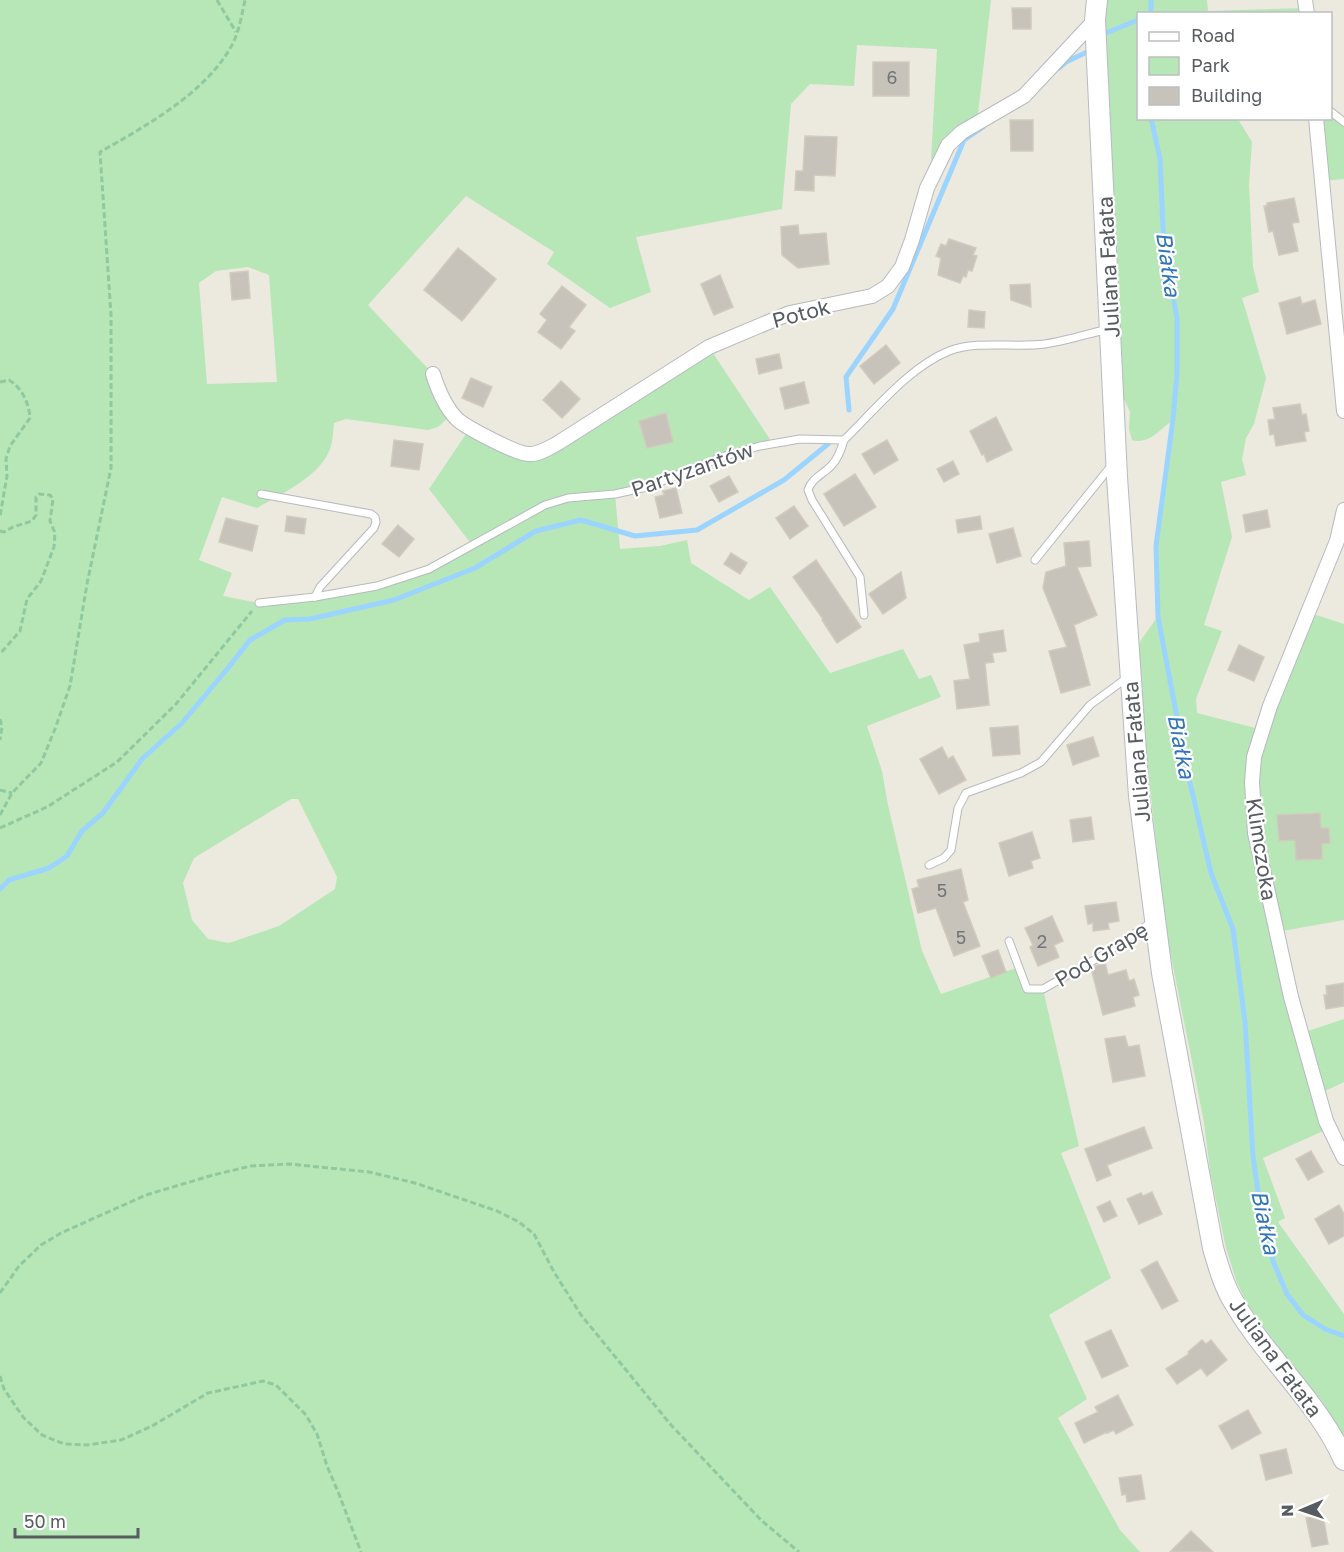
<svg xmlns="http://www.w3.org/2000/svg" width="1344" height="1552" viewBox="0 0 1344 1552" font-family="'Golos Text',sans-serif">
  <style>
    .green { fill: #b7e7b7; fill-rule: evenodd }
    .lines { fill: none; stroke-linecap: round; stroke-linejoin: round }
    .stream { stroke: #9bd4ff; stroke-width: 5 }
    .building { fill: #c7c3bb; stroke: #d1cbbc; stroke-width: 1.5 }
    .lane-casing { stroke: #b6babf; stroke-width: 9 }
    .street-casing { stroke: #b6babf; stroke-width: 16 }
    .secondary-casing { stroke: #b7bbc2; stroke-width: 22 }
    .path { stroke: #90c8a0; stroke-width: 3; stroke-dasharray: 6 3; stroke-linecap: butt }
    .lane { stroke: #fff; stroke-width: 7 }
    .street { stroke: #fff; stroke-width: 14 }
    .secondary { stroke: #fff; stroke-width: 20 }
    .labels { text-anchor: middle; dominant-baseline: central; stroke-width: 4.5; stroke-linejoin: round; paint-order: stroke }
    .number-label { font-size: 18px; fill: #737678 }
    .street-label { font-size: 21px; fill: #575c61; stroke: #fff }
    .water-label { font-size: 22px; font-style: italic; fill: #3174b8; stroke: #fff }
  </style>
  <rect width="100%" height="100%" fill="#ece9de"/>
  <g class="green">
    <path d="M0 0H991L977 123 940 157 931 161 937 49 857 45 854 86 810 84 791 104 782 209 636 237 651 292 610 308 547 264 554 252 466 196 368 305 433 374 453 413 438 427 428 430 346 419 334 423C333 431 333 439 331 446 323 475 281 494 257 508L222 497 199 560 232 573 223 596 259 603 377 586 429 569 472 545 429 489 470 428 526 455 709 347 773 444 760 446 683 474 615 494 620 549 660 546 687 540 691 563 749 600 770 587 830 673 903 649 919 679 931 675 941 697 867 726 882 771 888 805 922 951 941 994 1019 967 1027 989H1043L1079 1146 1061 1153 1111 1278 1049 1315 1087 1399 1058 1418 1120 1530 1140 1552H0ZM248 267 269 275 277 382 207 384 199 283 216 271ZM291 799H298L337 877 335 889 279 926 229 943 208 939 192 920 183 883 194 858Z"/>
    <path d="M1097 0H1207L1208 11 1306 8 1307 13 1138 14V118L1238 119 1252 142 1249 185 1253 267 1259 292 1242 298 1266 378 1254 424 1246 438 1242 459 1246 475 1221 482 1232 537 1204 625 1222 631 1196 699 1197 713 1263 730 1307 612 1344 624V920L1277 932 1302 1033 1344 1019V1082L1319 1094 1330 1128 1263 1158 1285 1218 1278 1222 1344 1314V1436L1322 1401 1287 1359 1248 1305 1237 1283 1226 1248 1210 1171 1204 1122 1166 931 1135 655 1141 640 1158 616 1156 546 1173 420C1160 429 1149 445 1132 440L1129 429 1130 412 1123 397Z"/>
    <polygon points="1331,111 1344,122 1344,179 1321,181 1316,119 1330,118"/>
  </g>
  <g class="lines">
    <g class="stream">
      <polyline points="1151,14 1151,0"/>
      <polyline points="1101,35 1138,20"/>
      <polyline points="1059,68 1066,62 1087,52"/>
      <polyline points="1151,118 1160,159 1164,248 1177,318 1177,373 1173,419 1156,546 1158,617 1187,770 1211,873 1233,929 1245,1022 1253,1156 1261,1214 1273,1261 1287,1294 1303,1315 1325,1329 1344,1336"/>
      <polyline points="849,410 846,377 893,309 964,140 983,127"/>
      <polyline points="0,889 9,880 49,868 67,856 82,831 103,813 142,759 182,723 228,668 250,640 285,620 310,619 394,600 475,568 536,531 581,520 635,536 697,530 784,480 828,444"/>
    </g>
  </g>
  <g class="building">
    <polygon points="1012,8 1031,8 1031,29 1013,29"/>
    <rect x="873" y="62" width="36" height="34"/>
    <polygon points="1010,120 1033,120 1033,151 1011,151"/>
    <polygon points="805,136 837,137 835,176 814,175 814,191 795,190 796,171 803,171"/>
    <polygon points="1294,198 1299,222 1292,223 1298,251 1279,255 1273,231 1269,232 1264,206 1267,206 1267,203"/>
    <polygon points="798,225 799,235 826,233 829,264 798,268 782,255 781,227"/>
    <polygon points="949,239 976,248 973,255 977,256 972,271 968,270 966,277 963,276 960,283 938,275 941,258 936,256 941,244 946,246"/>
    <polygon points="458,248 496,279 462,321 424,290"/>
    <polygon points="248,271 250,298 232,300 230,273"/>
    <polygon points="720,275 733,307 714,315 701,284"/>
    <polygon points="1030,284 1031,307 1011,300 1010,285"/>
    <polygon points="562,286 586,305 569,327 575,331 561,349 538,332 547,320 540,314"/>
    <polygon points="1300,297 1302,304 1315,300 1321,324 1287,334 1279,303"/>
    <polygon points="969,310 985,312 984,328 968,327"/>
    <polygon points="886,345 900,363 874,384 860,366"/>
    <polygon points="779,354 782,368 759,374 756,359"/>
    <polygon points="471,378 492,387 483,407 462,398"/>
    <polygon points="561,381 580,399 562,418 543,400"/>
    <polygon points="804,382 809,403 785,409 780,388"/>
    <polygon points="1300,404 1302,415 1306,414 1309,431 1304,432 1306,441 1276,446 1274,434 1270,435 1268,420 1275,419 1273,408"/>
    <polygon points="666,413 673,442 647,448 639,421"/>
    <polygon points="996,417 1012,450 987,462 984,454 982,455 970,431"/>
    <polygon points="394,440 423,444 419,470 391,466"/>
    <polygon points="887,440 898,460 874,474 862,454"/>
    <polygon points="953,461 959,474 944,482 937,469"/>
    <polygon points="855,474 876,507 844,526 824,494"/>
    <polygon points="729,476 738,492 719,502 710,486"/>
    <polygon points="676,488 682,513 660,518 655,497 664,495 663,491"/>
    <polygon points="794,506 808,526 790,539 776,518"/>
    <polygon points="1267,510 1270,527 1246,532 1243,515"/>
    <polygon points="287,516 306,519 304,534 285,531"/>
    <polygon points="980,516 982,529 958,533 956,520"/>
    <polygon points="226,518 258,526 252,551 219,542"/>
    <polygon points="398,525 414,539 399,557 382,544"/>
    <polygon points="1013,528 1021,556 997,563 989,534"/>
    <polygon points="1089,541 1091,566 1077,567 1097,615 1074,625 1090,685 1061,693 1049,651 1067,647 1043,588 1046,572 1066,566 1064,543"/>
    <polygon points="731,553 747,563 740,574 724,564"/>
    <polygon points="816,560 861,627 837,643 822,620 823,619 793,577"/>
    <polygon points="901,572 906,598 883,614 869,594"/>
    <polygon points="1003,630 1006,651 992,653 994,662 985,663 989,705 957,709 954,681 970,679 964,645 980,642 979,634"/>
    <polygon points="1239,645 1264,657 1254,681 1228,670"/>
    <polygon points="1018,726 1020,754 993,756 990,728"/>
    <polygon points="1093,737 1099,756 1073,765 1067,745"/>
    <polygon points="942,747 948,759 953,756 966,780 939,794 920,759"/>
    <polygon points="1320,813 1321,828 1329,828 1330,843 1322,844 1322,859 1296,860 1295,840 1279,841 1277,815"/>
    <polygon points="1091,817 1094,839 1073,842 1070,820"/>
    <polygon points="1032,832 1040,858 1031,861 1033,868 1009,876 999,843"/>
    <polygon points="961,869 968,900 963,902 980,946 954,956 936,908 918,913 912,889 919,887 917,880"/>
    <polygon points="1116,902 1119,921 1108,923 1109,929 1093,931 1093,923 1088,924 1085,906"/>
    <polygon points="1052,916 1063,941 1054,945 1059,957 1038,966 1030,947 1033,945 1025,928"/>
    <polygon points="998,950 1006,972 991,978 982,956"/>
    <polygon points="1105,962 1108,975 1126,970 1129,981 1134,979 1139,995 1133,997 1135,1006 1103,1015 1091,968"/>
    <polygon points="1344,983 1344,1006 1326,1009 1324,995 1327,995 1326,986"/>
    <polygon points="1125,1036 1128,1047 1139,1045 1145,1076 1113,1082 1105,1039"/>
    <polygon points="1144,1127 1152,1148 1107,1165 1111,1175 1097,1181 1085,1149"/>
    <polygon points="1311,1151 1323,1172 1308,1180 1296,1159"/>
    <polygon points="1152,1192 1162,1214 1139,1224 1127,1199 1141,1193 1143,1196"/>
    <polygon points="1110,1201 1117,1216 1104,1222 1097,1207"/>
    <polygon points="1339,1205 1344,1214 1344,1236 1329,1244 1315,1219"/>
    <polygon points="1157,1261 1178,1301 1162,1309 1141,1270"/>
    <polygon points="1111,1330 1128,1366 1102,1378 1085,1342"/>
    <polygon points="1202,1340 1206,1344 1211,1340 1227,1360 1207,1376 1201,1368 1177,1384 1166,1369 1189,1354 1188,1352"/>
    <polygon points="1118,1395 1133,1425 1116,1434 1114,1430 1107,1433 1107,1432 1084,1443 1075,1423 1098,1412 1095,1407"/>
    <polygon points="1248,1410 1261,1433 1232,1449 1219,1426"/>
    <polygon points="1286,1449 1292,1473 1266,1480 1260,1455"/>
    <polygon points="1141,1475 1145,1499 1127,1502 1126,1494 1122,1495 1119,1478"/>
    <polygon points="1323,1515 1328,1544 1312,1547 1306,1518"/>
    <polygon points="1191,1531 1213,1552 1170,1552"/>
  </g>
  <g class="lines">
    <g class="lane-casing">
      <g id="lane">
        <polyline points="1330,111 1344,122"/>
        <path d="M844 440C841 450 838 459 831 466 822 475 812 478 808 490L812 500 860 577 864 615"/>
        <polyline points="261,494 371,514 375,517 376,522 374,528 320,587 315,597"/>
        <polyline points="1035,560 1111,466"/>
        <path d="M259 603 315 597 377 586 429 569 545 505 568 498 615 494 647 487 725 456 760 446 800 439 844 440C874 411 909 367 949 351 978 340 1014 348 1045 344 1066 341 1087 334 1108 329"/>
        <polyline points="929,865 944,858 951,850 958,808 966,793 1021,773 1041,762 1090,705 1128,677"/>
        <polyline points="1009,941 1027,989 1043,989 1103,955 1152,922"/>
      </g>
    </g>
    <g class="street-casing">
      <g id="street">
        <polyline points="1305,0 1307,14"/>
        <polyline points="1316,118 1344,411"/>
        <path d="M433 374C438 390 445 407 457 419 465 427 517 454 528 454 538 455 549 448 558 443L709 347 790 313 872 296 888 286 902 267 912 240 927 188 948 145 962 132 1024 96 1095 20"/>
        <polyline points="1344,510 1337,541 1270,706 1254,757 1252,782 1255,833 1291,997 1326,1121 1344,1158"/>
      </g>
    </g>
    <g class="secondary-casing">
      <path id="secondary" d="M1097 0 1095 20 1117 477 1139 796 1162 973 1213 1248C1219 1268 1224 1287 1235 1304 1267 1359 1318 1401 1344 1460"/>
    </g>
    <g class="path">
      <polyline points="217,0 236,32"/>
      <path d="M0 382 9 380C22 388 29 403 30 418L10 446 6 459 7 476 0 516"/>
      <polyline points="0,531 4,532 13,527 32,521 36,515 36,497 39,494 50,495 53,499 50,521 55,533 54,547 41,581 27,599 20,631 0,654"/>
      <polyline points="0,719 2,727 0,740"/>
      <polyline points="0,790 12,793"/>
      <path d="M0 815 12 793 41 763 55 729 70 686 87 584 111 468V315L100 152C146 126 206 93 232 45 239 32 242 14 245 0"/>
      <polyline points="0,828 47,807 117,762 176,704 252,611"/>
      <polyline points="0,1293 19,1266 41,1245 61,1233 146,1195 213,1175 251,1166 289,1164 369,1172 415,1183 497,1211 519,1222 534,1234 554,1272 581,1315 671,1425 761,1520 799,1552"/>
      <polyline points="0,1376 4,1389 23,1417 42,1435 64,1444 87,1445 121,1440 152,1426 208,1393 263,1381 276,1385 306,1415 317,1434 327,1466 339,1494 361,1552"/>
    </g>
    <use href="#lane" class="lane"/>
    <use href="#street" class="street"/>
    <use href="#secondary" class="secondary"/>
  </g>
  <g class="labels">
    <g class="number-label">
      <text x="892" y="77">6</text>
      <text x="942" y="890">5</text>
      <text x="961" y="937">5</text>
      <text x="1042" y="941">2</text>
    </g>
    <g class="street-label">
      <text transform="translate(1108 267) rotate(-93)">Juliana Fałata</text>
      <text transform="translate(801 313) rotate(-15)">Potok</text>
      <text transform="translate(692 469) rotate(-19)">Partyzantów</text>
      <text transform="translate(1136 752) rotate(-95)">Juliana Fałata</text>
      <text transform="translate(1262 849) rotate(81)">Klimczoka</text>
      <text transform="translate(1101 954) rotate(-31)">Pod Grapę</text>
      <text transform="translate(1276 1357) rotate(54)">Juliana Fałata</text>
    </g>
    <g class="water-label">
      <text transform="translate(1169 264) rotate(82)">Białka</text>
      <text transform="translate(1182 746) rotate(79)">Białka</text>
      <text transform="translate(1266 1222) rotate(78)">Białka</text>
    </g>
  </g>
  <rect x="1137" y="12" width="195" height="108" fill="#ffffff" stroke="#bcbec0" stroke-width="1.5"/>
  <rect x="1149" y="32" width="30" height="9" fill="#ffffff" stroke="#bcbec0" stroke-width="1.5"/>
  <text x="1191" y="42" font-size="18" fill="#575c61">Road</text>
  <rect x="1149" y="57" width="30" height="18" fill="#b7e7b7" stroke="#bcbec0" stroke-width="1.5"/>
  <text x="1191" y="72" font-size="18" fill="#575c61">Park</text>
  <rect x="1149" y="87" width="30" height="18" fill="#c7c3bb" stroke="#bcbec0" stroke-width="1.5"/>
  <text x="1191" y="102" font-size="18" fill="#575c61">Building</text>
  <g transform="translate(1302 1510) rotate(268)" stroke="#ffffff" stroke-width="4.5" paint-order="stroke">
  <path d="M0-4.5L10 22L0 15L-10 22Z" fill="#575c61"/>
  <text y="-9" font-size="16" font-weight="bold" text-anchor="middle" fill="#575c61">N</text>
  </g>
  <path d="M15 1528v9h123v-9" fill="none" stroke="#575c61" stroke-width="3"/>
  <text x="24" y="1528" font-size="18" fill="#575c61" stroke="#ffffff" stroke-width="4.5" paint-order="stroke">50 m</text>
</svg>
